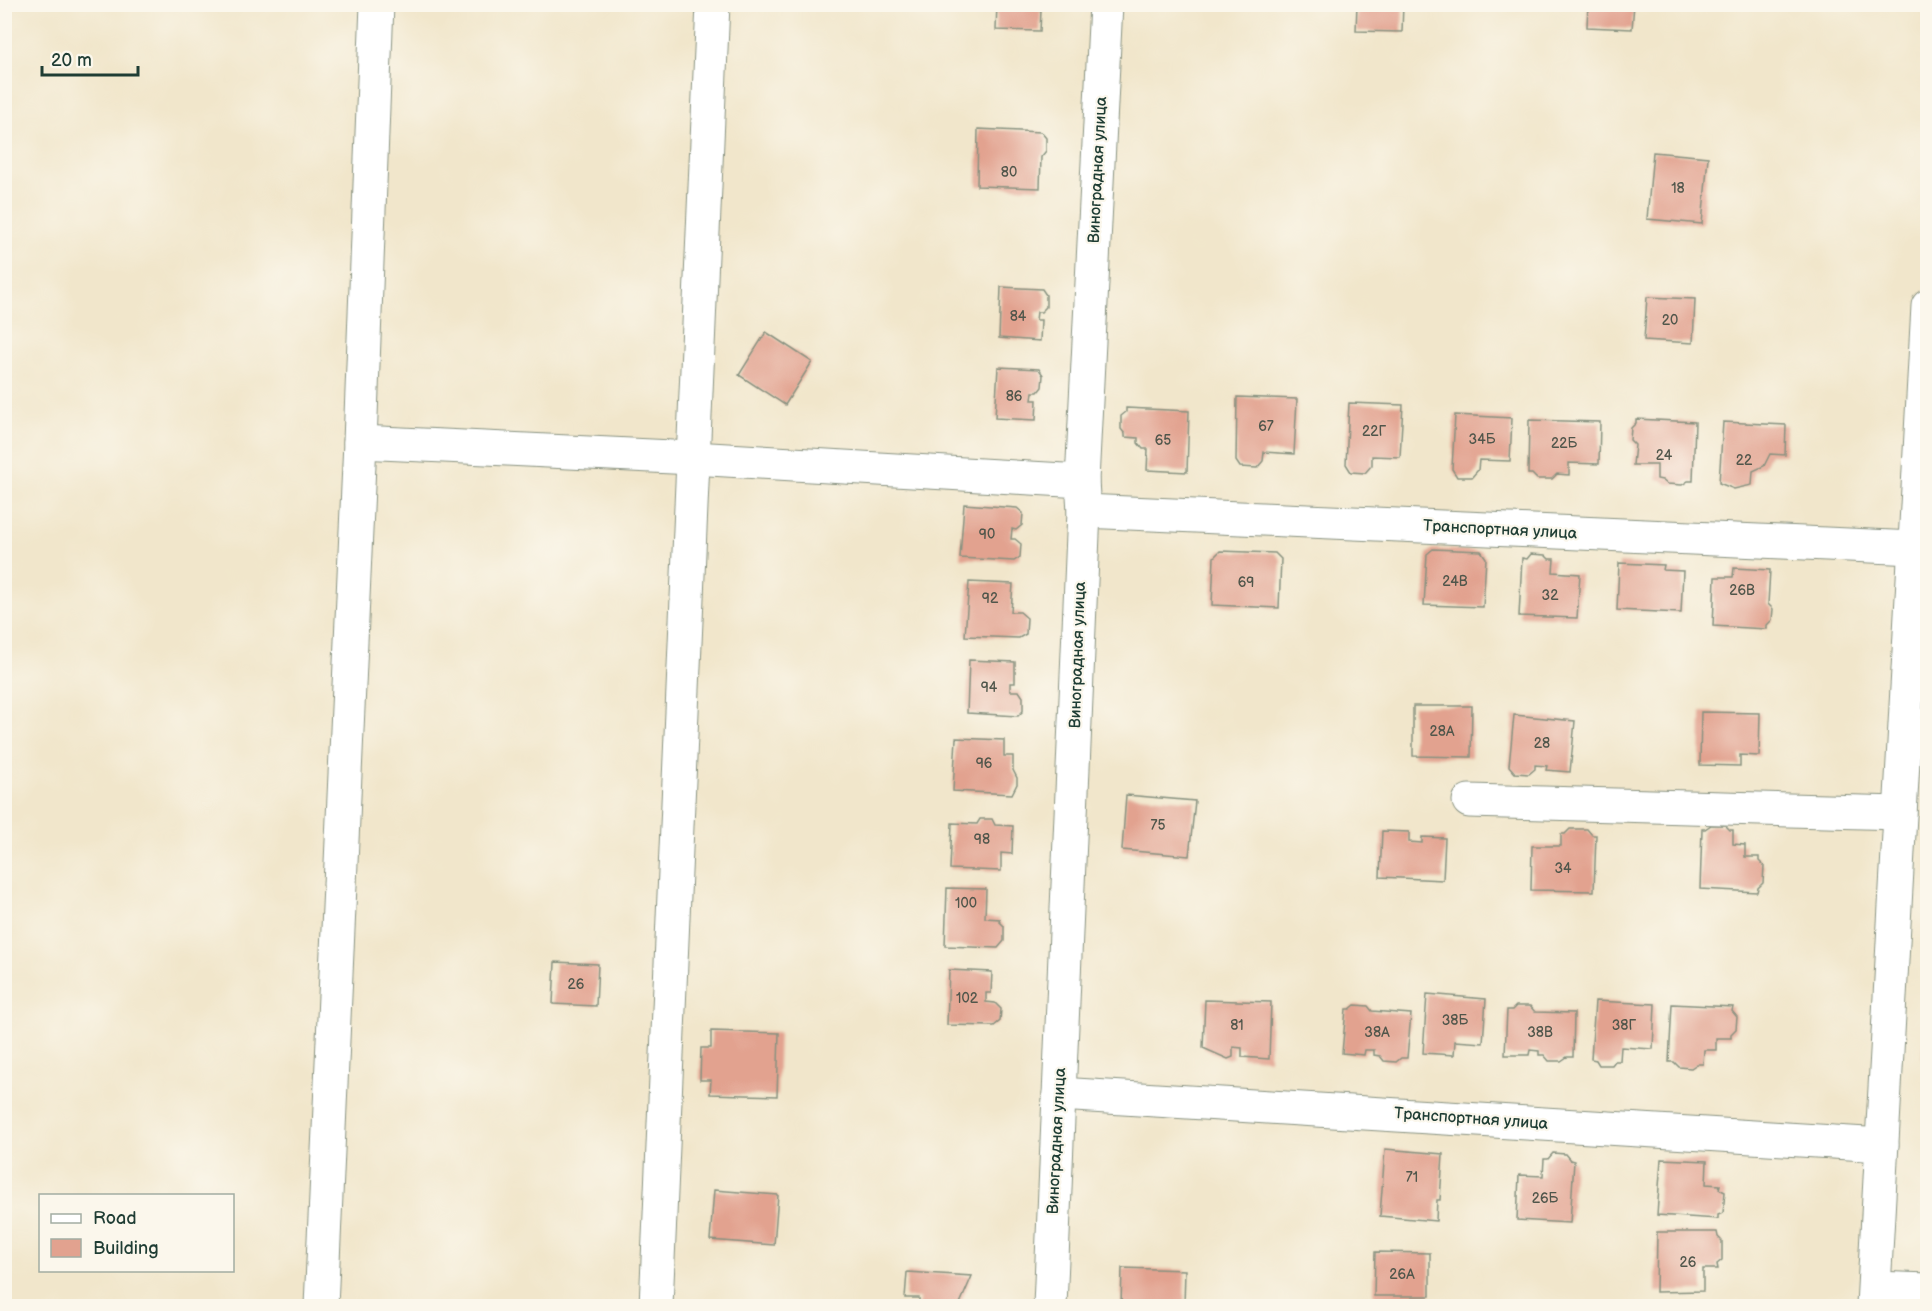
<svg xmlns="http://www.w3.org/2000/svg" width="1932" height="1311" viewBox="0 0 1932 1311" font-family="'Balsamiq Sans',sans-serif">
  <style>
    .building { fill: #e2a28f }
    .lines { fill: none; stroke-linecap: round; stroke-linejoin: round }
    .minor-casing { stroke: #889280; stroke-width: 35 }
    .minor { stroke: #fff; stroke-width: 33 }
    .labels { text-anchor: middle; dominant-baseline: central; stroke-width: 4.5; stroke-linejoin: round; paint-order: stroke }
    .number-label { font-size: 14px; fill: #50564b }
    .street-label { font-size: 16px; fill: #1f3d34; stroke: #fbf7ec }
  </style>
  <rect width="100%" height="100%" fill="#fbf7ec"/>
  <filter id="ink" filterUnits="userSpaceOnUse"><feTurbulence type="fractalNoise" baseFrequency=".0167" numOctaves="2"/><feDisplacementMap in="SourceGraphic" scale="12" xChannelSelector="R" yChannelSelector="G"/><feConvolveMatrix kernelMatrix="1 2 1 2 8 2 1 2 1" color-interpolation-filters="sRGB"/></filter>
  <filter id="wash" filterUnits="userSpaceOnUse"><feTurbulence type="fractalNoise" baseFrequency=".008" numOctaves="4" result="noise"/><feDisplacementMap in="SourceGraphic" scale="24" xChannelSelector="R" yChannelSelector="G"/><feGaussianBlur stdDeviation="1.35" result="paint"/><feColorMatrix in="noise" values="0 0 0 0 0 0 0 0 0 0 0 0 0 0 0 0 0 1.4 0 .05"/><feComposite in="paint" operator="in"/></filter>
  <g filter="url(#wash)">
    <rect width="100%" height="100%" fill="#f1e6cb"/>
    <g id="blocks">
      <g class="building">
        <polygon points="997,4 1038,4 1037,10 1041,10 1040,31 996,30"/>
        <polygon points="1357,4 1403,4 1402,32 1356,31"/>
        <polygon points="1588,4 1634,4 1632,29 1587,27"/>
        <polygon points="978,129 1041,132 1046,138 1046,151 1041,157 1040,188 977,186"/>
        <polygon points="1653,152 1708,157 1702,224 1647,219"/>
        <polygon points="1001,287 1042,289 1046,295 1046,307 1041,312 1037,312 1036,320 1041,320 1040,341 999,338"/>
        <polygon points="1647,297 1695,299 1693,343 1644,340"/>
        <polygon points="766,332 812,362 785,405 739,375"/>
        <polygon points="998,367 1039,369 1043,375 1042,387 1038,392 1033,392 1032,400 1037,400 1036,420 995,418"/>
        <polygon points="1237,397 1297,399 1294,454 1264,452 1263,461 1257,468 1240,467 1236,461"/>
        <polygon points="1349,403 1403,405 1400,457 1372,456 1372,465 1365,473 1351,472 1346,464"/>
        <polygon points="1126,408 1189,411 1187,472 1147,470 1148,449 1143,449 1138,443 1138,438 1125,437 1125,434 1121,429 1121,416 1126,412"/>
        <polygon points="1455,415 1512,418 1510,461 1479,460 1478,470 1472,477 1457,477 1452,469"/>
        <polygon points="1636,419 1695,422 1693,481 1688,481 1682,485 1667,484 1662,480 1657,479 1657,465 1633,465 1635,445 1630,440 1631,428 1636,423"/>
        <polygon points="1529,420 1600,422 1599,464 1569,463 1569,475 1557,474 1552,479 1537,479 1532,474 1528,474"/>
        <polygon points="1723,422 1786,425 1785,455 1770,454 1764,466 1753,471 1752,485 1734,489 1719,483"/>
        <polygon points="964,504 1017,508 1023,513 1022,525 1016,530 1012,529 1011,539 1015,539 1021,544 1020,557 1014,561 960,558"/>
        <polygon points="1433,549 1481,551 1486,558 1483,607 1424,605 1427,554"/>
        <polygon points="1220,551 1275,553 1281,559 1279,608 1212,605 1214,557"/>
        <polygon points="1531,554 1545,555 1549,559 1554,559 1553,572 1580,574 1577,618 1519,616 1522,558 1527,559"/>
        <polygon points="1619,563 1664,565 1663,570 1683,571 1681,613 1617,610"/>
        <polygon points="1734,568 1770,570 1768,604 1773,609 1772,620 1767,625 1767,629 1713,626 1715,577 1733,577"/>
        <polygon points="969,582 1013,584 1011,612 1020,612 1027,618 1026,634 1019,638 965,636"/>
        <polygon points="969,660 1015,662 1015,683 1010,683 1010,691 1019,691 1023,697 1023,711 1018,716 967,713"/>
        <polygon points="1413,706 1472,706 1471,757 1413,756"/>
        <polygon points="1701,712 1760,713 1759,756 1740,755 1740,766 1700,765"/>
        <polygon points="1514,715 1575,721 1570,772 1546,770 1547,766 1535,765 1535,769 1529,774 1515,773 1509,766"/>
        <polygon points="956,738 1004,740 1004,756 1013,756 1013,770 1017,778 1017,784 1012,794 953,791"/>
        <polygon points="1126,795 1195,801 1189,856 1122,850"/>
        <polygon points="980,819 992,819 995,825 1013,826 1012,854 1001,853 1001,871 950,869 952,823 977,824"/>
        <polygon points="1711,825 1725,825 1730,830 1733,830 1733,844 1745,845 1745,857 1759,857 1759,861 1764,866 1763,883 1758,888 1757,892 1700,889 1702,829 1705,829"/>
        <polygon points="1570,829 1587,829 1592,835 1596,835 1594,891 1531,890 1532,846 1561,846 1561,834 1565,834"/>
        <polygon points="1382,831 1409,832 1409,842 1422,843 1422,837 1445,838 1443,880 1380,877"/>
        <polygon points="947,888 986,889 985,918 1000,919 999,921 1004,926 1004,941 998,948 945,946"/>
        <polygon points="555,962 598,964 596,1006 553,1004"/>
        <polygon points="949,970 992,972 991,993 986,993 986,1002 995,1003 1001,1009 1000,1021 994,1026 947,1025"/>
        <polygon points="1427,994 1486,999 1483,1043 1455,1041 1454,1055 1423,1053"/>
        <polygon points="1205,1000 1271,1002 1269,1059 1242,1057 1242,1048 1233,1047 1233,1057 1228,1059 1203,1048"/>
        <polygon points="1595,1001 1655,1004 1653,1049 1621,1047 1620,1061 1615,1061 1612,1065 1599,1065 1596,1060 1591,1059"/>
        <polygon points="1672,1004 1733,1007 1732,1011 1737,1017 1736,1029 1731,1034 1731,1038 1716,1038 1716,1050 1704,1050 1703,1064 1697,1064 1691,1068 1679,1067 1674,1062 1669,1062"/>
        <polygon points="1355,1005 1368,1006 1372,1011 1411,1014 1407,1058 1401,1058 1396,1062 1384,1061 1380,1056 1374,1055 1374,1050 1365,1050 1364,1055 1342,1053 1346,1009 1350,1009"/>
        <polygon points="1516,1006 1530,1006 1535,1012 1574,1013 1573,1057 1567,1057 1561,1061 1549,1061 1544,1055 1539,1055 1539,1051 1530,1050 1529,1055 1505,1055 1507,1010 1512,1010"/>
        <polygon points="1926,1011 1928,1012 1928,1059 1922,1058"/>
        <polygon points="711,1031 779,1033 777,1096 710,1094 711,1080 700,1080 701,1048 711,1048"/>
        <polygon points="1385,1149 1443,1154 1440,1200 1437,1200 1436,1221 1380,1216"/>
        <polygon points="1553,1153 1565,1154 1570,1160 1574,1161 1570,1223 1517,1220 1519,1175 1543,1176 1544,1159 1548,1159"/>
        <polygon points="1661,1159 1707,1161 1706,1184 1720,1185 1719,1189 1725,1192 1723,1213 1718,1215 1718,1219 1657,1215"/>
        <polygon points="714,1190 778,1195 774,1245 710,1240"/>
        <polygon points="1657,1232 1717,1232 1718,1237 1722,1241 1722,1260 1717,1264 1718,1269 1703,1269 1703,1291 1656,1292"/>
        <polygon points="1375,1252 1430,1253 1430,1296 1374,1296"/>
        <polygon points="1122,1268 1185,1270 1184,1306 1121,1306"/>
        <polygon points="907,1272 972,1276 959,1306 919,1306 919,1298 905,1298"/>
      </g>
    </g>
  </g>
  <g filter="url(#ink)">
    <use href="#blocks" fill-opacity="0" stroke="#889280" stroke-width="1.5"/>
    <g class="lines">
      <g class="minor-casing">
        <g id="minor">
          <polyline points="360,442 693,458 1082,481"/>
          <polyline points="1084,511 1915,548"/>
          <polyline points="1469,801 1900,813"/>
          <polyline points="1059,1094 1882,1145"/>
          <polyline points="1875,1288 1928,1290"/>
          <polyline points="321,1306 360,442 377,4"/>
          <polyline points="656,1306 713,4"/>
          <polyline points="1050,1306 1084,511 1082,481 1106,4"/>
          <polyline points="1873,1306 1928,306"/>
        </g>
      </g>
      <use href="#minor" class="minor"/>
    </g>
  </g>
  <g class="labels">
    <g class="number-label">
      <text x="1009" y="172">80</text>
      <text x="1678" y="188">18</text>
      <text x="1018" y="316">84</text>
      <text x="1670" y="320">20</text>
      <text x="1014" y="396">86</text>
      <text x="1266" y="426">67</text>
      <text x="1374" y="431">22Г</text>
      <text x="1482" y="439">34Б</text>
      <text x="1163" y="440">65</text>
      <text x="1564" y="443">22Б</text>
      <text x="1664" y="455">24</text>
      <text x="1744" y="460">22</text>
      <text x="987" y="534">90</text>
      <text x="1455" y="581">24В</text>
      <text x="1246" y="582">69</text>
      <text x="1742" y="590">26В</text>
      <text x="1550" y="595">32</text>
      <text x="990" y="598">92</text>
      <text x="989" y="687">94</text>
      <text x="1442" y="731">28А</text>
      <text x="1542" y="743">28</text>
      <text x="984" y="763">96</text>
      <text x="1158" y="825">75</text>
      <text x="982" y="839">98</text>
      <text x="1563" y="868">34</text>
      <text x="966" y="903">100</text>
      <text x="576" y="984">26</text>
      <text x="967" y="998">102</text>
      <text x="1455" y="1020">38Б</text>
      <text x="1237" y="1025">81</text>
      <text x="1624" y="1025">38Г</text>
      <text x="1377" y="1032">38А</text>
      <text x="1540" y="1032">38В</text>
      <text x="1412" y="1177">71</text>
      <text x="1545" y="1198">26Б</text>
      <text x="1688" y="1262">26</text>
      <text x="1402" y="1274">26А</text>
    </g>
    <g class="street-label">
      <text transform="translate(1098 170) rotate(-87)">Виноградная улица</text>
      <text transform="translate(1500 530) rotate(3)">Транспортная улица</text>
      <text transform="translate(1078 655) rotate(-88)">Виноградная улица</text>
      <text transform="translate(1471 1119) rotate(4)">Транспортная улица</text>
      <text transform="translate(1057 1141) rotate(-87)">Виноградная улица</text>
    </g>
  </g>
  <rect width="1932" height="1311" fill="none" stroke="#fbf7ec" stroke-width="24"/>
  <rect x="39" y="1194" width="195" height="78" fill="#fbf7ec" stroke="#a3ada2" stroke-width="1.5"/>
  <rect x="51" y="1214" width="30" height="9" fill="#ffffff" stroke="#a3ada2" stroke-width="1.5"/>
  <text x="93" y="1224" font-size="18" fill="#1f3d34">Road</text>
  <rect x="51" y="1239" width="30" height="18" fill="#e2a28f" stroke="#a3ada2" stroke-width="1.5"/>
  <text x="93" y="1254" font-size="18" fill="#1f3d34">Building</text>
  <path d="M42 66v9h96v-9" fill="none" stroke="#1f3d34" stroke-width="3"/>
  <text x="51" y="66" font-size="18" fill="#1f3d34" stroke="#fbf7ec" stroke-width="4.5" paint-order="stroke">20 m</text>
</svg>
